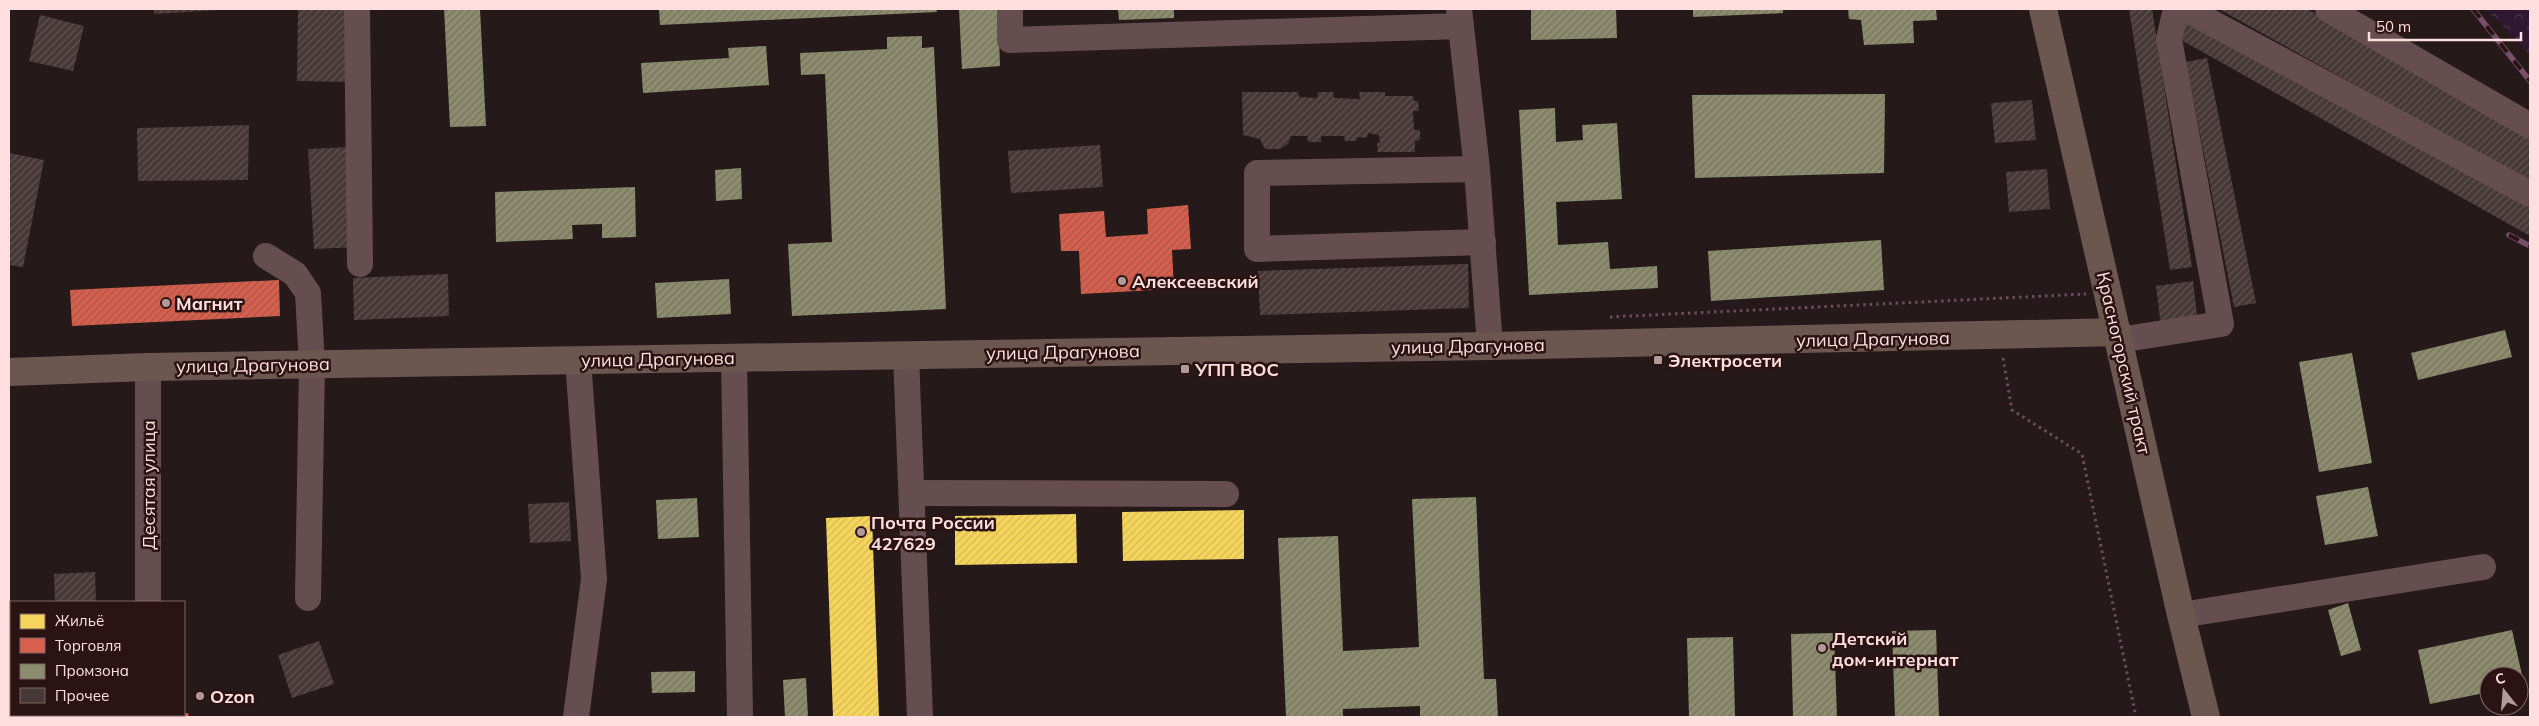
<svg xmlns="http://www.w3.org/2000/svg" width="2539" height="726" viewBox="0 0 2539 726" font-family="Mulish,sans-serif">
  <style>
    .forest { fill: url(#forest-crowns) }
    .homes { fill: url(#homes-hatch) }
    .shops { fill: url(#shops-hatch) }
    .industry { fill: url(#industry-hatch) }
    .building { fill: url(#building-hatch) }
    .lines { fill: none; stroke-linecap: round; stroke-linejoin: round }
    .path { stroke: #6a4f60; stroke-width: 3; stroke-dasharray: 2.5 4; stroke-linecap: butt }
    .minor { stroke: #664e50; stroke-width: 26 }
    .major { stroke: #6b5650; stroke-width: 28 }
    .rail-casing { stroke: #784f6b; stroke-width: 5.5 }
    .rail { stroke: #2c1313; stroke-width: 4; stroke-dasharray: 11; stroke-linecap: butt }
    .poi-dot { fill: #b2999a; stroke: #2c1313; stroke-width: 2 }
    .labels { text-anchor: middle; dominant-baseline: central; stroke-width: 5; stroke-linejoin: round; paint-order: stroke }
    .poi-label { font-size: 18px; font-weight: bold; fill: #fededf; stroke: #2c1313; text-anchor: start }
    .street-label { font-size: 18px; fill: #fededf; stroke: #2c1313 }
  </style>
  <defs>
    <pattern id="forest-crowns" width="20" height="18" patternUnits="userSpaceOnUse" patternTransform="scale(1.25)"><rect width="20" height="18" fill="#2f1631"/><path d="M2 6a3 3 0 1 1 6 0M12 15a3 3 0 1 1 6 0" fill="none" stroke="#4e374e"/></pattern>
    <pattern id="homes-hatch" width="6" height="6" patternUnits="userSpaceOnUse" patternTransform="scale(1.25)"><rect width="6" height="6" fill="#f6d55c"/><path d="M-1 1l2-2M0 6l6-6M5 7l2-2" fill="none" stroke="#d4b857"/></pattern>
    <pattern id="shops-hatch" width="6" height="6" patternUnits="userSpaceOnUse" patternTransform="scale(1.25)"><rect width="6" height="6" fill="#d6604d"/><path d="M-1 1l2-2M0 6l6-6M5 7l2-2" fill="none" stroke="#a6564a"/></pattern>
    <pattern id="industry-hatch" width="6" height="6" patternUnits="userSpaceOnUse" patternTransform="scale(1.25)"><rect width="6" height="6" fill="#8c8c6e"/><path d="M-1 1l2-2M0 6l6-6M5 7l2-2" fill="none" stroke="#76725f"/></pattern>
    <pattern id="building-hatch" width="6" height="6" patternUnits="userSpaceOnUse" patternTransform="scale(1.25)"><rect width="6" height="6" fill="#473838"/><path d="M-1 1l2-2M0 6l6-6M5 7l2-2" fill="none" stroke="#635454"/></pattern>
  </defs>
  <rect width="100%" height="100%" fill="#261919"/>
  <polygon class="forest" points="2486,9 2530,9 2530,55"/>
  <g class="homes">
    <polygon points="1244,510 1244,559 1123,561 1122,512"/>
    <polygon points="1076,514 1077,563 955,565 955,516"/>
    <polygon points="872,516 879,717 833,717 826,518"/>
  </g>
  <g class="shops">
    <polygon points="1188,205 1191,249 1172,250 1174,289 1081,294 1079,251 1061,251 1059,214 1104,211 1106,237 1148,234 1147,209"/>
    <polygon points="279,280 280,316 72,326 70,290"/>
    <polygon points="184,713 188,713 189,717 163,717"/>
  </g>
  <g class="industry">
    <polygon points="444,9 480,9 486,126 450,127"/>
    <polygon points="659,9 936,9 937,12 660,25"/>
    <polygon points="959,9 998,9 1000,66 962,69"/>
    <polygon points="1118,9 1174,9 1174,18 1119,20"/>
    <polygon points="1531,9 1616,9 1617,38 1531,40"/>
    <polygon points="1693,9 1783,9 1783,13 1693,17"/>
    <polygon points="1848,9 1936,9 1937,20 1913,21 1914,43 1864,45 1861,20 1849,19"/>
    <polygon points="922,36 922,48 934,47 946,309 792,316 788,244 832,242 825,74 801,75 800,53 887,49 887,37"/>
    <polygon points="766,46 769,85 643,93 641,63 729,58 728,48"/>
    <polygon points="1885,94 1884,173 1695,178 1692,95"/>
    <polygon points="1555,108 1556,142 1583,140 1582,125 1617,123 1622,199 1556,202 1558,245 1608,242 1610,269 1657,266 1658,288 1529,295 1519,110"/>
    <polygon points="741,168 742,199 716,201 715,170"/>
    <polygon points="635,187 636,237 602,238 602,224 572,225 573,239 496,242 495,192"/>
    <polygon points="1881,240 1884,290 1711,301 1708,251"/>
    <polygon points="729,279 731,314 657,318 655,283"/>
    <polygon points="2505,330 2512,357 2418,380 2411,353"/>
    <polygon points="2352,353 2372,463 2319,472 2299,362"/>
    <polygon points="2368,487 2378,536 2325,545 2316,496"/>
    <polygon points="1476,497 1484,679 1496,679 1498,717 1420,717 1420,706 1343,709 1343,717 1286,717 1278,538 1338,536 1343,651 1419,647 1412,499"/>
    <polygon points="697,498 699,537 658,539 656,500"/>
    <polygon points="2348,603 2361,650 2341,656 2328,610"/>
    <polygon points="1936,630 1939,717 1895,717 1892,631"/>
    <polygon points="2512,630 2524,684 2519,685 2519,676 2489,676 2489,692 2430,704 2418,650"/>
    <polygon points="1834,633 1837,717 1793,717 1791,634"/>
    <polygon points="1733,637 1735,717 1689,717 1687,638"/>
    <polygon points="695,671 695,692 652,693 651,672"/>
    <polygon points="806,678 808,717 785,717 783,680"/>
  </g>
  <g class="building">
    <polygon points="154,9 218,9 218,10 154,14"/>
    <polygon points="298,9 346,9 345,82 297,81"/>
    <polygon points="2129,9 2152,9 2192,267 2170,270"/>
    <polygon points="2219,9 2307,9 2530,138 2530,183"/>
    <polygon points="40,15 84,26 73,71 29,61"/>
    <polygon points="2191,15 2530,208 2530,236 2176,37"/>
    <polygon points="2207,58 2256,303 2234,307 2186,62"/>
    <polygon points="1242,92 1298,92 1299,97 1317,98 1318,92 1333,92 1334,98 1360,99 1359,92 1385,92 1385,96 1413,96 1414,101 1418,101 1419,111 1413,111 1414,130 1420,130 1420,140 1415,141 1415,152 1378,152 1377,143 1380,143 1379,135 1368,133 1367,138 1357,137 1356,141 1345,141 1344,136 1321,136 1321,142 1308,142 1307,136 1291,136 1288,144 1280,149 1265,149 1260,139 1243,135"/>
    <polygon points="2032,100 2036,140 1995,143 1991,103"/>
    <polygon points="249,125 248,180 138,181 137,128"/>
    <polygon points="1100,145 1103,187 1011,193 1008,151"/>
    <polygon points="351,147 356,247 314,249 308,149"/>
    <polygon points="9,153 44,160 23,267 9,265"/>
    <polygon points="2047,169 2050,209 2009,212 2006,172"/>
    <polygon points="1468,264 1469,308 1260,315 1258,271"/>
    <polygon points="448,274 449,316 354,320 353,278"/>
    <polygon points="2193,281 2198,323 2161,328 2156,286"/>
    <polygon points="569,502 571,541 530,543 528,504"/>
    <polygon points="95,572 96,602 55,602 54,574"/>
    <polygon points="319,641 334,684 292,698 278,655"/>
  </g>
  <g class="lines">
    <g class="path">
      <polyline points="1610,317 2086,294"/>
      <polyline points="2003,358 2012,410 2082,454 2136,717"/>
    </g>
    <g class="minor">
      <polyline points="357,9 360,264"/>
      <polyline points="1010,9 1010,40 1461,26"/>
      <polyline points="1459,9 1477,169 1490,346"/>
      <polyline points="2186,9 2530,194"/>
      <polyline points="2328,9 2530,126"/>
      <polyline points="1477,169 1257,173 1257,249 1483,242"/>
      <polyline points="266,256 295,274 308,293 312,364 308,598"/>
      <polyline points="2119,340 2221,324 2169,39 2176,9"/>
      <polyline points="906,355 920,717"/>
      <polyline points="734,358 740,717"/>
      <polyline points="148,367 148,602"/>
      <polyline points="912,493 1226,494"/>
      <polyline points="2181,615 2483,567"/>
      <polyline points="148,715 148,717"/>
      <polyline points="576,717 594,579 578,360"/>
    </g>
    <g class="major">
      <polyline points="2043,9 2181,615 2206,717"/>
      <polyline points="9,372 148,367 1490,346 2118,332"/>
    </g>
    <g class="rail-casing">
      <g id="rail">
        <polyline points="2473,9 2530,81"/>
        <polyline points="2509,235 2530,246"/>
      </g>
    </g>
    <use href="#rail" class="rail"/>
  </g>
  <g class="poi-dot">
    <circle cx="1122" cy="281" r="5"/>
    <circle cx="166" cy="303" r="5"/>
    <rect x="1653" y="355" width="10" height="10" rx="2.5"/>
    <rect x="1180" y="364" width="10" height="10" rx="2.5"/>
    <circle cx="861" cy="532" r="5"/>
    <circle cx="1822" cy="648" r="5"/>
    <circle cx="200" cy="696" r="5"/>
  </g>
  <g class="labels">
    <g class="poi-label">
      <text x="1132" y="281">Алексеевский</text>
      <text x="176" y="303">Магнит</text>
      <text x="1668" y="360">Электросети</text>
      <text x="1195" y="369">УПП ВОС</text>
      <text x="871" y="522">Почта России<tspan x="871" dy="21">427629</tspan></text>
      <text x="1832" y="638">Детский<tspan x="1832" dy="21">дом-интернат</tspan></text>
      <text x="210" y="696">Ozon</text>
    </g>
    <g class="street-label">
      <text transform="translate(1873 339) rotate(-1)">улица Драгунова</text>
      <text transform="translate(1468 346) rotate(-1)">улица Драгунова</text>
      <text transform="translate(1063 352) rotate(-1)">улица Драгунова</text>
      <text transform="translate(658 359) rotate(-1)">улица Драгунова</text>
      <text transform="translate(2124 363) rotate(77)">Красногорский тракт</text>
      <text transform="translate(253 365) rotate(-1)">улица Драгунова</text>
      <text transform="translate(148 485) rotate(-90)">Десятая улица</text>
    </g>
  </g>
  <rect width="2539" height="726" fill="none" stroke="#fededf" stroke-width="20"/>
  <rect x="10" y="601" width="175" height="115" fill="#2c1313" stroke="#806465"/>
  <rect x="20" y="614" width="25" height="15" fill="#f6d55c" stroke="#806465"/>
  <text x="55" y="626" font-size="15" fill="#fededf">Жильё</text>
  <rect x="20" y="638" width="25" height="15" fill="#d6604d" stroke="#806465"/>
  <text x="55" y="651" font-size="15" fill="#fededf">Торговля</text>
  <rect x="20" y="664" width="25" height="15" fill="#8c8c6e" stroke="#806465"/>
  <text x="55" y="676" font-size="15" fill="#fededf">Промзона</text>
  <rect x="20" y="688" width="25" height="15" fill="#473838" stroke="#806465"/>
  <text x="55" y="701" font-size="15" fill="#fededf">Прочее</text>
  <g transform="translate(2504 691) rotate(343)"><circle r="24" fill="#2c1313" stroke="#806465"/>
  <path d="M0-4L9 19L0 12L-9 19Z" fill="#b2999a"/>
  <text y="-8" font-size="14" font-weight="bold" text-anchor="middle" fill="#fededf">С</text>
  </g>
  <path d="M2369 32v8h152v-8" fill="none" stroke="#fededf" stroke-width="2.5"/>
  <text x="2376" y="32" font-size="15" fill="#fededf" stroke="#2c1313" stroke-width="4" paint-order="stroke">50 m</text>
</svg>
